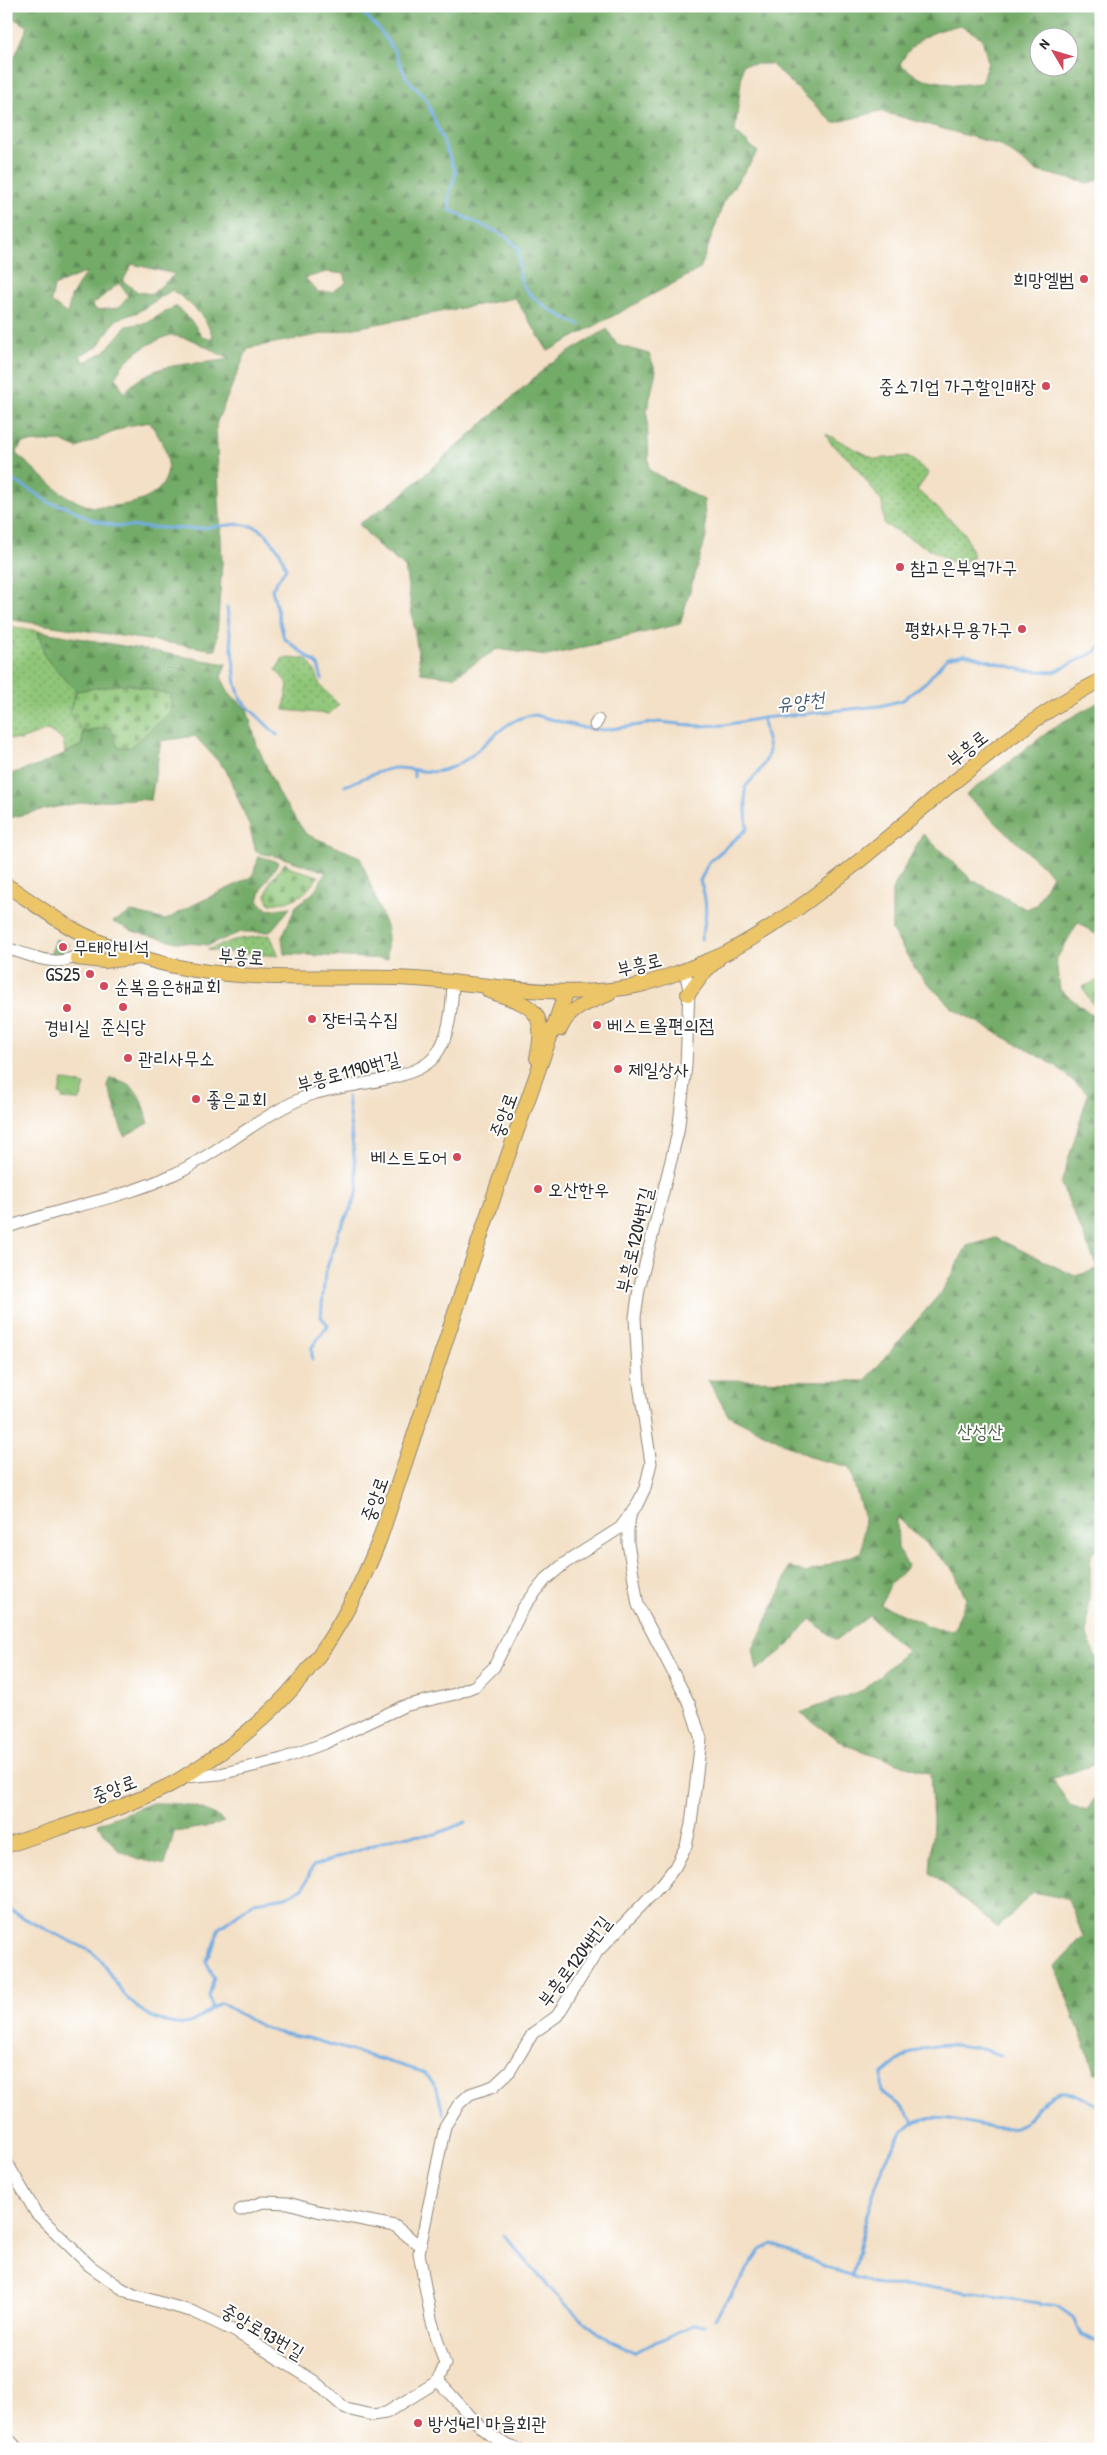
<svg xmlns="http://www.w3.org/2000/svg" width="1107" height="2455" viewBox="0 0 1107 2455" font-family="'Patrick Hand','Poor Story',sans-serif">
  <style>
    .grass { fill: url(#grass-dots); stroke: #5d7852 }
    .forest { fill: url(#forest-firs); stroke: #4f6b4a; fill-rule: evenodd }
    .cemetery { fill: url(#cemetery-stones); stroke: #5d7852 }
    .park { fill: url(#park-crowns); stroke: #5d7852 }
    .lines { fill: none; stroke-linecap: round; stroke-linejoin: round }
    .stream { stroke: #71ace2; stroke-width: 3 }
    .minor-casing { stroke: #8f8678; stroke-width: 13 }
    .major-casing { stroke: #8f8678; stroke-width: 16 }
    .minor { stroke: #fff; stroke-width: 11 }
    .major { stroke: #edc569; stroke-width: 14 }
    .poi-dot { fill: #d1495b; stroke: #fff; stroke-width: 2 }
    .labels { text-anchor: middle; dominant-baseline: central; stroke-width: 4; stroke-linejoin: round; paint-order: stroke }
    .poi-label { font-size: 19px; fill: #2b2b2b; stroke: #fff; text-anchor: start }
    .street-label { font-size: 19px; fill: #2b2b2b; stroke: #fff }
    .park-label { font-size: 19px; fill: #4e6146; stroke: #fff }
    .water-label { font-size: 20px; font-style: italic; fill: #475f74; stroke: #fff }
  </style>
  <defs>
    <pattern id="grass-dots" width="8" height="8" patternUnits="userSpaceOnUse" patternTransform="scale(1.25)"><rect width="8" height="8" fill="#8fc678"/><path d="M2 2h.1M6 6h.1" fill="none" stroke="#75a163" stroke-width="1.8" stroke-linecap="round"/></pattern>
    <pattern id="forest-firs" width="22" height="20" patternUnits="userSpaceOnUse" patternTransform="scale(1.25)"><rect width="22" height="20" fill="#73ab68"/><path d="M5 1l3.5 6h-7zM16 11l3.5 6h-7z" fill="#5f8b56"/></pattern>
    <pattern id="cemetery-stones" width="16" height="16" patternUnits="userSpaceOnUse" patternTransform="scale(1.25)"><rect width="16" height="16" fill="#8fc678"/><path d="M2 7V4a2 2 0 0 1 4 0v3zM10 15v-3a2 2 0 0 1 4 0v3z" fill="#75a163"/></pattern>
    <pattern id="park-crowns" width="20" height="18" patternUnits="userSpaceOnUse" patternTransform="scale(1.25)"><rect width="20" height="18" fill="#8fc678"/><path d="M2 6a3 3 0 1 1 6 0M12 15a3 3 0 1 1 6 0" fill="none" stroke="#75a163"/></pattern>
  </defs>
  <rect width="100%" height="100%" fill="#fff"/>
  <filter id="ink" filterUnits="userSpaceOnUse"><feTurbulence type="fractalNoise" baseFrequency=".02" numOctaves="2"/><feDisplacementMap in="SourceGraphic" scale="10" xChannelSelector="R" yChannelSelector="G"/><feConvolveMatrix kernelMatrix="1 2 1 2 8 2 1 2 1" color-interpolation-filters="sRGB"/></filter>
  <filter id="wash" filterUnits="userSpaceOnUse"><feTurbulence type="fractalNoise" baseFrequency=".0096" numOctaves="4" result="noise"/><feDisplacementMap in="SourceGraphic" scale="20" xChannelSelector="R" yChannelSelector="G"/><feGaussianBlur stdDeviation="1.12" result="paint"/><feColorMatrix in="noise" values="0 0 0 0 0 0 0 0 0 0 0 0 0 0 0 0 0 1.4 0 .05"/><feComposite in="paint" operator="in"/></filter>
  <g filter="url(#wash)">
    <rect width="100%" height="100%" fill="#f3e0c6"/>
    <g class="grass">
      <polygon points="826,434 875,459 908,456 929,473 917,490 964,532 974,557 958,565 884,524 882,502 853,463 830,442"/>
      <polygon points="9,626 38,631 45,657 76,691 69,713 83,731 82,745 65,753 63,740 48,730 20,740 6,738 6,650 12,647"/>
      <polygon points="283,658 306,659 315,671 320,685 339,705 329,714 284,710 288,684 276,670"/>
      <polygon points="270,935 279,956 207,950 234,940"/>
    </g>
    <g class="forest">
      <path d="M6 6H1101V179L1088 183 1036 171 1000 145 880 111 834 123 771 64H743L735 132 758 152 725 199 700 269 548 351 515 298 248 348 216 424 222 562 216 650 6 619V579L11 576 6 549V62L16 54 28 26 6 15ZM960 25 982 38 988 62 981 83 956 85 919 78 900 64C915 37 931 32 960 25ZM1040 38H1070V68H1040ZM132 264 175 274 152 294 138 292 123 281ZM86 272 71 297 67 314 51 302 54 286ZM327 272 345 274 346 283 332 292H318L305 278ZM119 283 128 296 119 308 97 310 92 305ZM172 290C190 303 207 316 213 338H203L193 323 176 306 146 323 126 326 104 352 84 362 80 355 97 347 116 320 138 312ZM170 335 193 340 229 359C189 367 155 358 124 393L116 377C125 355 148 344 170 335ZM150 422C155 432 164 443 166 453 175 486 150 502 121 505 106 507 94 509 80 503 55 492 37 470 16 454L22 443 61 441 77 448 127 426Z"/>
      <polygon points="607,329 617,345 649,354 656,371 647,411 649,470 704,500 706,537 680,624 547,656 497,649 453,677 421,673 405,567 379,547 359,524 398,498 551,363"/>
      <path d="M38 631 226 664 221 677 229 693 247 709 257 745 278 793 306 834 360 857 387 929V959L284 954 282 937 296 906 313 893 326 872 283 858 256 852 249 825 226 770 195 736 161 741 151 800C101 797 54 806 6 819V775L38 766 82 745 83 731 110 727 171 695 130 684 76 691 45 657Z"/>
      <path d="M1101 701V938L1078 922 1056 960 1060 990 1090 1013 1101 1015V1544L1091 1555 1087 1635 1101 1671V1773L1093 1765 1052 1779 1070 1805 1087 1811 1101 1786V2072L1095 2073 1055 1966 1083 1936 1068 1899 1033 1892 998 1928 930 1873 933 1822 930 1774 845 1745 800 1713 863 1690 907 1651 869 1616 836 1640 810 1619 790 1644 757 1670 753 1649 782 1588 788 1566 806 1573 862 1552 864 1518 849 1467 813 1458 728 1415 708 1380 865 1381 943 1290 967 1246 996 1238 1075 1276 1098 1269 1061 1184 1088 1094 1056 1066 952 1008 918 973 892 931V890L923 834 972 880 1026 909 1036 905 1052 875 966 795 1057 725ZM897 1517 953 1569 966 1599 954 1630 936 1629 881 1605 890 1585 908 1566 898 1548Z"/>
      <polygon points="259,856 279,862 263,886 258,900 268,910 291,907 270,932 241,932 209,945 177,942 135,932 113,922 132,912 166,920 193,905 252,877"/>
      <polygon points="56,939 69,945 61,955 50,955"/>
      <path d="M110 1078C140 1083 140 1099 149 1123L124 1136C117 1119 115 1101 107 1085Z"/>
      <path d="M152 1803C179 1803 204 1804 224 1822L212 1826 174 1832 165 1865 138 1859 117 1849 97 1824Z"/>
    </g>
    <g class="cemetery">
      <polygon points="126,684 171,695 170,713 129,748 118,747 110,727 83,731 69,713 76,691"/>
      <path d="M285 863 294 869 319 876C303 897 297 901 270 904L266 895 271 880Z"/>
      <polygon points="1101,979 1101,1008 1095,1007 1082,987"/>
    </g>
    <polygon class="park" points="62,1080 85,1085 81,1098 79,1100 62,1099 63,1095 59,1094"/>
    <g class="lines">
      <g class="stream">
        <path d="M356 6 379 29 395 52 406 77 426 99 456 173 449 195 450 210 505 236 519 248C519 258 518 270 521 280 526 299 564 318 580 325"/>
        <polyline points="6,473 10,479 29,489 50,503 67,507 92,520 116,526 191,529 239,524 256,527 266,534 280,552 286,568 272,589 284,638 318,665 322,679"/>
        <polyline points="227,607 236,684 241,700 277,735"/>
        <polyline points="414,770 414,777"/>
        <path d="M345 786C357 781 384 768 396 768 419 768 429 777 452 767 483 755 500 717 535 715L584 728 604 730 660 722 699 726 724 725 763 718 880 706 903 700 927 681 947 658 965 654 1023 670 1054 672 1095 652 1101 646"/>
        <path d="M701 939C707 918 708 901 700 881L709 862 747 829 745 787C755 776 767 765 769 750 769 745 763 727 763 718"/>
        <polyline points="312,1359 312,1347 328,1325 321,1317 325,1274 339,1230 351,1208 358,1190 347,1096"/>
        <path d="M6 1907C33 1926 63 1936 90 1951 100 1957 104 1965 110 1974 123 1996 140 2016 166 2022 175 2024 183 2026 192 2022 202 2017 210 2008 221 2003L255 2023 275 2032 308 2038 423 2072 437 2088 443 2114"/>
        <polyline points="212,2007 209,1996 214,1977 206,1961 215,1944 218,1929 254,1902 286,1897 303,1888 313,1866 397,1837 436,1834 466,1822"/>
        <path d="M914 2123 904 2109 882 2092V2074C890 2068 898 2060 907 2055 937 2039 970 2044 1001 2055"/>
        <path d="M504 2235C539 2275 584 2335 635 2352L695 2324 704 2325"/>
        <path d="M852 2276C861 2240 882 2126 924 2119 954 2114 985 2132 1015 2127 1022 2125 1029 2119 1033 2113 1059 2082 1067 2089 1101 2107"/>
        <polyline points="715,2319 760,2250 772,2244 841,2273 883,2286 934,2287 1057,2306 1074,2318 1082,2335 1101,2343"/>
      </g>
    </g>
  </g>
  <g filter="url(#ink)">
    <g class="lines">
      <g class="minor-casing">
        <g id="minor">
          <polyline points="595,725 598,720"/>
          <path d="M6 948C46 960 65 973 97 940"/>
          <path d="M6 1228C61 1207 119 1200 172 1175 220 1153 261 1114 310 1095 343 1083 414 1083 435 1056 450 1037 452 1006 453 983"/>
          <polyline points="185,1777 220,1774 282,1759 325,1743 404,1706 455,1694 475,1686 494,1667 523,1608 545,1580 565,1563 620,1528 637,1505 645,1488 651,1463 639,1385 635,1317 639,1289 678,1132 686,1066 689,990 685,970"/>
          <polyline points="6,2161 36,2213 90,2266 121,2288 134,2295 194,2312 236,2332 314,2381 346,2409 372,2415 386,2413 438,2381"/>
          <polyline points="240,2210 263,2202 288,2203 317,2211 395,2226 420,2246"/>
          <polyline points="438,2381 445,2364 431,2319 419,2253 445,2126 459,2104 470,2094 494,2086 510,2071 533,2033 557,2016 597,1952 662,1884 675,1867 686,1846 691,1824 701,1739 690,1705 638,1605 628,1543 628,1529 630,1517"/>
          <path d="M438 2381C461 2404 485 2440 518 2449"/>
          <polyline points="6,2436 18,2449"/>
        </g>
      </g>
      <g class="major-casing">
        <g id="major">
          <path d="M6 885C28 899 50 916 73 929 100 944 139 958 169 965 243 982 319 976 394 978 474 980 556 1002 636 986 655 982 671 975 688 969 701 963 715 959 728 952 864 879 963 752 1101 680"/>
          <polyline points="77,958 104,961 140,957"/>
          <path d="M489 991C529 1005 549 1007 537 1058"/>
          <polyline points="688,994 706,970 717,960"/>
          <path d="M560 1029C569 1008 589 1002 609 994"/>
          <path d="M6 1846C59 1827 116 1812 166 1787 186 1777 202 1765 220 1753 300 1696 343 1631 379 1541L499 1181 566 992"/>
        </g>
      </g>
      <use href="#minor" class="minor"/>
      <use href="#major" class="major"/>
    </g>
  </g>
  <g class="poi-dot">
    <circle cx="1084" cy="279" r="5"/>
    <circle cx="1046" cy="386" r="5"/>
    <circle cx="900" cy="567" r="5"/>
    <circle cx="1022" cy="629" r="5"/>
    <circle cx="63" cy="947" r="5"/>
    <circle cx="90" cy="974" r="5"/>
    <circle cx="104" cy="986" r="5"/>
    <circle cx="123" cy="1007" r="5"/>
    <circle cx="67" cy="1008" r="5"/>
    <circle cx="312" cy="1019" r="5"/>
    <circle cx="597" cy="1025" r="5"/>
    <circle cx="128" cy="1058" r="5"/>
    <circle cx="618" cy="1069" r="5"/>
    <circle cx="196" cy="1099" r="5"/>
    <circle cx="457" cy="1157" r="5"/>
    <circle cx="538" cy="1189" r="5"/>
    <circle cx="418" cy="2423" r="5"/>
  </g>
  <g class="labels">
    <g class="poi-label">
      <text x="1074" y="279" text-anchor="end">희망엘범</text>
      <text x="1036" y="386" text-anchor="end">중소기업 가구할인매장</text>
      <text x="910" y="567">참고은부엌가구</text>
      <text x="1012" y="629" text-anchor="end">평화사무용가구</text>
      <text x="73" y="947">무태안비석</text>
      <text x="80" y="974" text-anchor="end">GS25</text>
      <text x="114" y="986">순복음은해교회</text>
      <text x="322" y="1019">장터국수집</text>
      <text x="607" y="1025">베스트올편의점</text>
      <text x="123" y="1026" text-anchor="middle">준식당</text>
      <text x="67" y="1027" text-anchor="middle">경비실</text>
      <text x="138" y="1058">관리사무소</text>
      <text x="628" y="1069">제일상사</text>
      <text x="206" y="1099">좋은교회</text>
      <text x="447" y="1157" text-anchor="end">베스트도어</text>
      <text x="548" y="1189">오산한우</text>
      <text x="428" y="2423">방성4리 마을회관</text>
    </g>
    <g class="street-label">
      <text transform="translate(967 748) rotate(-38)">부흥로</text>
      <text transform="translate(241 956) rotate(4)">부흥로</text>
      <text transform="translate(639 964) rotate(-14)">부흥로</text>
      <text transform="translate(348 1071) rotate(-15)">부흥로1190번길</text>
      <text transform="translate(503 1115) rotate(-70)">중앙로</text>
      <text transform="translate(634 1240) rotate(-77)">부흥로1204번길</text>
      <text transform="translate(374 1499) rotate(-70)">중앙로</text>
      <text transform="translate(114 1788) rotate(-21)">중앙로</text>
      <text transform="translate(574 1961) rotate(-53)">부흥로1204번길</text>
      <text transform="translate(263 2331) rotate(30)">중앙로93번길</text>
    </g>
    <g class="park-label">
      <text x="980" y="1431">산성산</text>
    </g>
    <g class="water-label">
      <text transform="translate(800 701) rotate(-7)">유양천</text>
    </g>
  </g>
  <rect width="1107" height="2455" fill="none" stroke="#fff" stroke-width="25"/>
  <g transform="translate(1054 52) rotate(308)"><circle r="24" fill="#ffffff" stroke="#aaaaaa"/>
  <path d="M0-4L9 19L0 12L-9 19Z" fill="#d1495b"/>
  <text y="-8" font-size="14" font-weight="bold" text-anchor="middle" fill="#2b2b2b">N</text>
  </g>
</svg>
